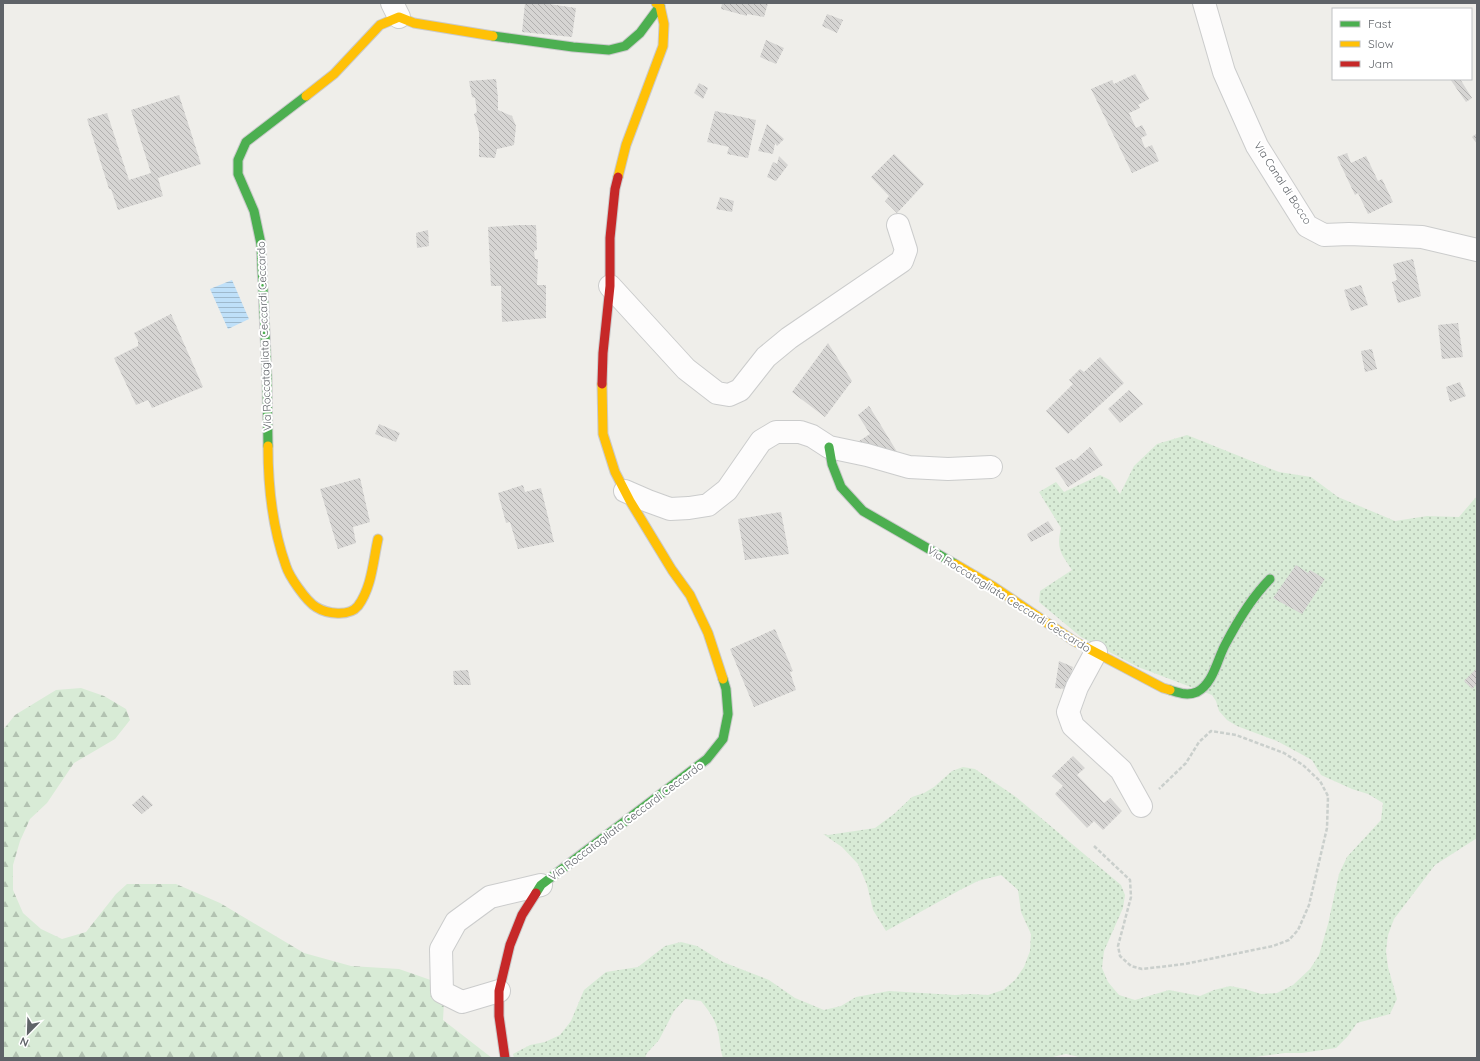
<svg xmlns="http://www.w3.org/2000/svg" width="1480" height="1061" viewBox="0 0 1480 1061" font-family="Quicksand,sans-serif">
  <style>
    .grass { fill: url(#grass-dots) }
    .forest { fill: url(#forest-firs) }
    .water { fill: url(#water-rules) }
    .building { fill: url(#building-back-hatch) }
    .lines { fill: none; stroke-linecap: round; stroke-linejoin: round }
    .street-casing { stroke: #cbcccc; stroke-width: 24 }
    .fast-casing { stroke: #cacacb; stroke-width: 11 }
    .slow-casing { stroke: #cacacb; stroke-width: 11 }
    .jam-casing { stroke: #cacacb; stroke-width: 11 }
    .path { stroke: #cacfcc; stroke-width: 2.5; stroke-dasharray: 4 2; stroke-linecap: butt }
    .street { stroke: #fdfcfc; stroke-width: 22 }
    .fast { stroke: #4caf50; stroke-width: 9 }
    .slow { stroke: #ffc107; stroke-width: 9 }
    .jam { stroke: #c62828; stroke-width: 9 }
    .labels { text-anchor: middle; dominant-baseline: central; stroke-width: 4; stroke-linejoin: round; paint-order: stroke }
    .street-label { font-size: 11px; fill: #5f6368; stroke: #fff }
  </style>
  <defs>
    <pattern id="grass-dots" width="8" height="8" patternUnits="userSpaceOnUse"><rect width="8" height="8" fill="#d8ebd6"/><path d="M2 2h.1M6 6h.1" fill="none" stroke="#b2c2b1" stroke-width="1.8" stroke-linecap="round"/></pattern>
    <pattern id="forest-firs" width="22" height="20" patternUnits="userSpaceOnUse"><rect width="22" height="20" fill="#d8ebd6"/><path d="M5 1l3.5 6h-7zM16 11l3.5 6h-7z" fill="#b2c2b1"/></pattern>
    <pattern id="water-rules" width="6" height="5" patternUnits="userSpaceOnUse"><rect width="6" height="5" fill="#bfe0f9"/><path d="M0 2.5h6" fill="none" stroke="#9eb9cd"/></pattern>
    <pattern id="building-back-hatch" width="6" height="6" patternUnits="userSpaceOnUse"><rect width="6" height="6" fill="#d6d5d3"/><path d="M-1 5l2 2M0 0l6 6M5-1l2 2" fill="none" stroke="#b1b0af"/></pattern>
  </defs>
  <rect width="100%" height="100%" fill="#efeeea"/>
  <path class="grass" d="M1187 435 1279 472 1311 477 1338 497 1395 521 1427 516 1459 517 1477 496V838L1435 865 1394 919 1388 935 1386 951 1388 967 1397 999 1390 1014 1357 1023 1348 1036 1336 1048 1302 1053H1285L1255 1057 1254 1058H1084L1066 1054 1048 1058H723C720 1049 720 1041 718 1032 716 1020 709 1011 701 1001L685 999 674 1011 659 1040 647 1053 645 1058H514L513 1054 530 1045 545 1042 560 1035 571 1021 584 990 606 972 638 967 665 946 681 942 697 946 723 962 769 980 795 998 824 1010 841 1006 856 997 889 991 955 995 971 994 988 995 1003 990 1015 980 1024 967 1030 951 1031 934 1021 912 1018 890 1001 875 978 881 960 890 886 931 873 910 867 885 858 864 842 847 823 834 828 835 875 828 894 814 912 797 924 793 934 787 952 771 963 767 975 769 1016 797 1121 885 1125 895 1123 908 1104 951 1102 968 1108 982 1119 995 1135 1000 1169 990 1200 996 1214 990 1230 986 1245 989 1261 994 1277 993 1293 985 1310 969 1319 955 1328 924 1339 874 1347 857 1381 820 1383 803 1368 794 1352 789 1321 775 1312 760 1277 741 1237 726 1227 720 1219 711 1216 701 1212 695 1138 667 1081 637 1039 602 1040 591 1072 570C1061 553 1056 549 1061 528L1039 492 1056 482 1064 492 1100 475 1110 480 1120 494 1134 466 1157 444Z"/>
  <polygon class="forest" points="81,688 104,696 126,709 130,720 115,739 74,763 47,803 30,819 20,841 13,865 13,890 23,913 41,929 62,939 86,932 116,894 127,884 176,884 220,903 304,953 351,966 399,969 445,985 443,1020 492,1058 3,1058 3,730 15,715 56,690"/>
  <polygon class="water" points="232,280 249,319 228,329 210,289"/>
  <g class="building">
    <polygon points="525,3 542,3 576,8 572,37 522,32"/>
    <polygon points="722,3 768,3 764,17 747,14 747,16 721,9"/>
    <polygon points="827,14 843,20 837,33 822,26"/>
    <polygon points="766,40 784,48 776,64 760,57"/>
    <polygon points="1135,74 1149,99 1138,105 1140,108 1129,113 1136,128 1142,125 1147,135 1141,138 1145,148 1152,145 1159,161 1132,173 1091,89 1112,80 1114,84"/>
    <polygon points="496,79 498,98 498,110 512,116 516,126 514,145 497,149 495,158 479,157 479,132 474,114 477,112 475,98 472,97 469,81"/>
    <polygon points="1450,79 1460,79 1472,98 1466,102"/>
    <polygon points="699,83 708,88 703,99 694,93"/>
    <polygon points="179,95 201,164 158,178 163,196 118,210 111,189 109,189 87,119 107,113 129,180 151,173 131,110"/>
    <polygon points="715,111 756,120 748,158 727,154 729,147 707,142"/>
    <polygon points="767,124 784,139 777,146 775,143 773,154 758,151"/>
    <polygon points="1477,133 1477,144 1472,137"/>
    <polygon points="1347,153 1351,163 1366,156 1378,181 1382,179 1393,202 1368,214 1358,193 1355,195 1337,157"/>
    <polygon points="894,154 924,184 897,213 885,201 889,196 871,177"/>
    <polygon points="779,156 788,165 776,181 767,177 773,162 777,164"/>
    <polygon points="720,197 734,201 732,212 716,209"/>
    <polygon points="520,225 536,225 537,250 534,251 535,259 538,259 537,285 546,285 546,318 502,322 501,286 491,286 488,227"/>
    <polygon points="428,230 429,246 417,248 416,233"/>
    <polygon points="1413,259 1421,296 1398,303 1392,282 1397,280 1393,264"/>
    <polygon points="1361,285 1368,305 1351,311 1344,290"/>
    <polygon points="171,314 203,387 152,408 148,400 136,405 114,358 138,346 138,341 134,333"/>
    <polygon points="1458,323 1463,357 1442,359 1438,325"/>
    <polygon points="828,343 852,381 825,417 792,392"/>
    <polygon points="1372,349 1377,369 1365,372 1361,351"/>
    <polygon points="1100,357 1124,383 1068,434 1046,411 1073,384 1069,380 1080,369 1084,372"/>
    <polygon points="1460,382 1466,396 1450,402 1446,387"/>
    <polygon points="1129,390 1143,404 1120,423 1108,409"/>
    <polygon points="869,406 899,455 856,443 870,434 858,415"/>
    <polygon points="379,424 400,433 396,442 375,434"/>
    <polygon points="1090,447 1103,465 1068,487 1055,468 1071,459 1074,461"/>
    <polygon points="360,478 370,522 353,527 356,543 338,549 320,489"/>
    <polygon points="523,485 525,492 541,488 554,542 518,549 510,522 506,523 498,493"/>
    <polygon points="781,512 789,554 745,560 738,519"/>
    <polygon points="1048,521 1054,530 1031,542 1027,534"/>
    <polygon points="1296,565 1308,573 1310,570 1325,579 1302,614 1273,598"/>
    <polygon points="775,629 793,671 790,672 796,690 754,707 730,649"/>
    <polygon points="1059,661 1073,667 1066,689 1055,688"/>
    <polygon points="1476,669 1477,684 1472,689 1464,681"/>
    <polygon points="468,670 471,685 454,685 453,671"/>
    <polygon points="1073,756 1085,768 1077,775 1104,803 1110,798 1122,811 1103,830 1094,821 1087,828 1055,794 1063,786 1052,776"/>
    <polygon points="143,795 153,805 142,814 132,805"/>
  </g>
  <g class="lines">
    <g class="street-casing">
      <g id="street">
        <polyline points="392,3 399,17"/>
        <polyline points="1204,3 1224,72 1257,146 1307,226 1324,235 1349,234 1422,237 1477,250"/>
        <polyline points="610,286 686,369 717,393 729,395 740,390 766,357 789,338 902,261 906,250 898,225"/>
        <polyline points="625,491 648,501 670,509 689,508 708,505 727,490 761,441 776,432 800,432 812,436 829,447 867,455 909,467 948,469 991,467"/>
        <polyline points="1096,652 1077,687 1068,712 1073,726 1121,770 1141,806"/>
        <polyline points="499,991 462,1002 442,992 441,949 456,922 490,897 541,885"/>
      </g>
    </g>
    <g class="fast-casing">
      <g id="fast">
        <polyline points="493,36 573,47 609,50 625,46 640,33 660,6"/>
        <polyline points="268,446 267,378 261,244 254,211 238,174 238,160 246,142 306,96"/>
        <polyline points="829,447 832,464 841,487 863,511 955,564"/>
        <path d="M1170 690C1180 693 1187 696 1197 692 1213 684 1217 660 1225 645 1237 622 1252 597 1270 579"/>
        <polyline points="536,893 541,885 707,759 723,739 728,714 726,689 723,679"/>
      </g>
    </g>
    <g class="slow-casing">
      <g id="slow">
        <polyline points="306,96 334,74 380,25 399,17 414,23 493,36"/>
        <polyline points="618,177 626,145 663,46 664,24 660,6 656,3"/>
        <polyline points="602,384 603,434 615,472 630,501 672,570 690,595 708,633 723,679"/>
        <path d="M268 446C268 486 272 527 286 566 289 576 306 601 316 607 327 614 349 617 358 606 372 587 373 561 378 539"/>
        <polyline points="955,564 994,587 1074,641 1163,688 1170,690"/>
      </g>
    </g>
    <g class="jam-casing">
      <g id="jam">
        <polyline points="602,384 603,353 610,286 610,238 615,189 618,177"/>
        <polyline points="505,1058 499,1016 499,991 510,945 522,915 536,893"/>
      </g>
    </g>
    <polyline class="path" points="1094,846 1130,880 1131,897 1118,946 1120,956 1131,966 1142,969 1185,964 1273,946 1289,940 1298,930 1309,905 1327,828 1328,796 1320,781 1303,765 1284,753 1236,735 1211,731 1199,742 1186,763 1159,789"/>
    <use href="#street" class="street"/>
    <use href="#fast" class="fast"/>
    <use href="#slow" class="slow"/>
    <use href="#jam" class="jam"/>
  </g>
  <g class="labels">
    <g class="street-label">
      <text transform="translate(1283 183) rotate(57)">Via Canal di Bocco</text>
      <text transform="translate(264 336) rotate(-92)">Via Roccatagliata Ceccardi Ceccardo</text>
      <text transform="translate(1009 599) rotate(32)">Via Roccatagliata Ceccardi Ceccardo</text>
      <text transform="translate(626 821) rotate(-37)">Via Roccatagliata Ceccardi Ceccardo</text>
    </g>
  </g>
  <rect width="1480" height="1061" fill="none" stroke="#5f6368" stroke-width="8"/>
  <rect x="1332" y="8" width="140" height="72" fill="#ffffff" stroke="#bfc1c3"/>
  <rect x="1340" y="21" width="20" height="6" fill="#4caf50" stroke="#bfc1c3"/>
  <text x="1368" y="28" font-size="12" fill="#5f6368">Fast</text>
  <rect x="1340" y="41" width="20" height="6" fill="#ffc107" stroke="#bfc1c3"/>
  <text x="1368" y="48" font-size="12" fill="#5f6368">Slow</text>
  <rect x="1340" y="61" width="20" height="6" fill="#c62828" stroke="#bfc1c3"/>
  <text x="1368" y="68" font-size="12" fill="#5f6368">Jam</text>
  <g transform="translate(28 1033) rotate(203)" stroke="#ffffff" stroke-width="3" paint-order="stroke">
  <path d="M0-3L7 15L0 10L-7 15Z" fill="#5f6368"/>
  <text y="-6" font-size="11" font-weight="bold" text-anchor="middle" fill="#5f6368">N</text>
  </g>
</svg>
